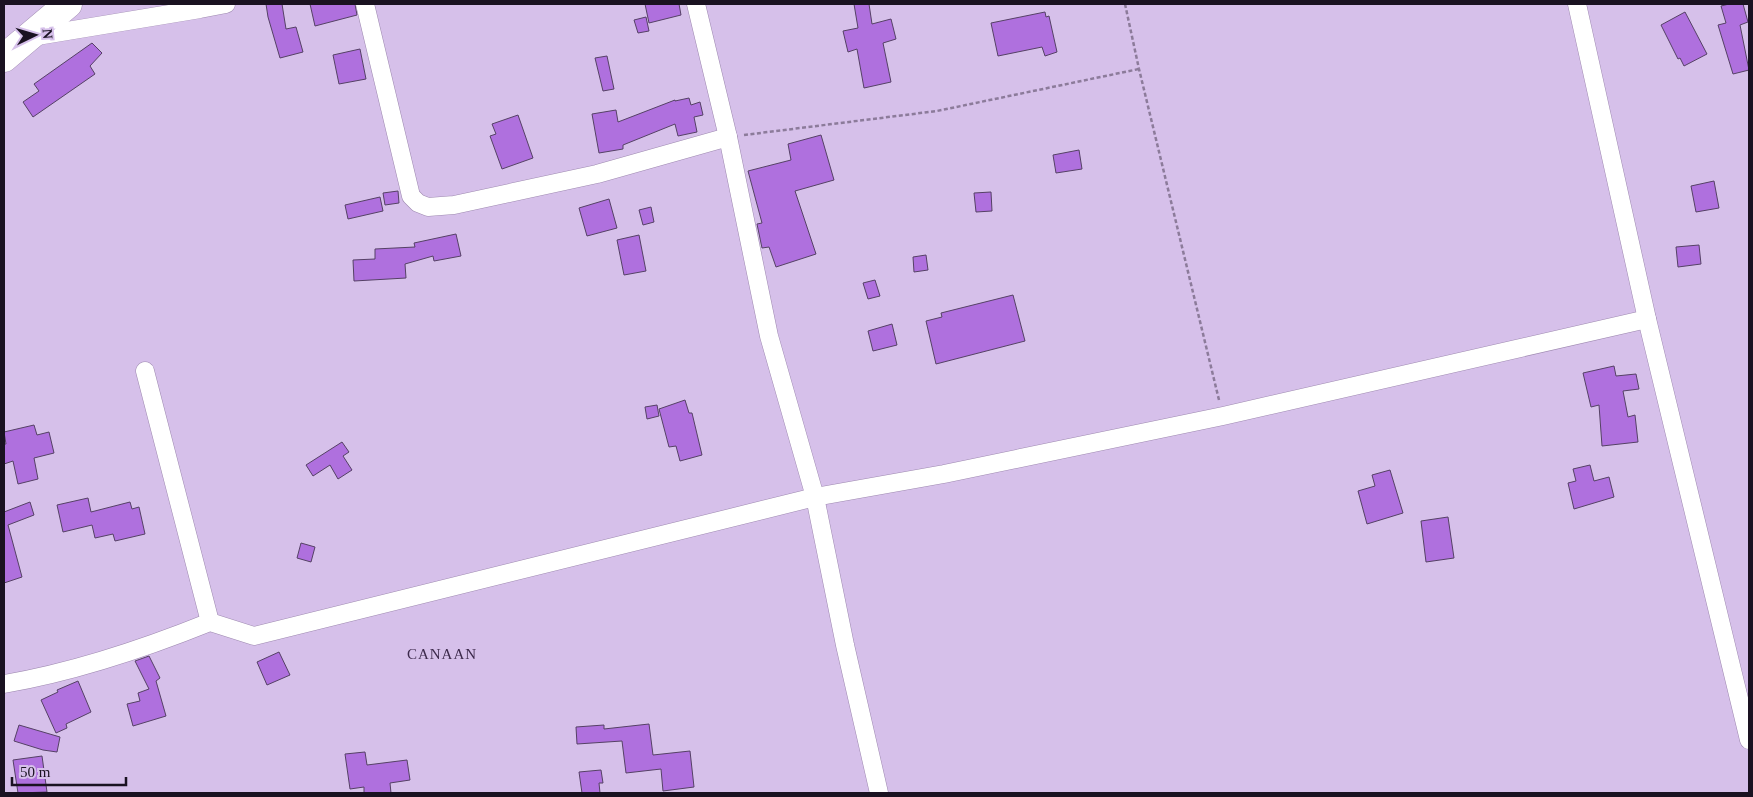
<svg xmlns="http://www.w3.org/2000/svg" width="1753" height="797" viewBox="0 0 1753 797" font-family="'Times New Roman',serif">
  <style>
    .building { fill: #af70de; stroke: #554165 }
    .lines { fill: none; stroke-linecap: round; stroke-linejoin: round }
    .street-casing { stroke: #9e89b0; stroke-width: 19 }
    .primary-casing { stroke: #9e89b0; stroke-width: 29 }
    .path { stroke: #8c7b9a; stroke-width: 2.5; stroke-dasharray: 4 2.5; stroke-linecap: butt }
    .street { stroke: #fff; stroke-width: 18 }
    .primary { stroke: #fff; stroke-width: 28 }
    .labels { text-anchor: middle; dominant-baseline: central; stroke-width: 4; stroke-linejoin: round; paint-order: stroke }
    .quarter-label { font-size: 15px; letter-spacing: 1px; fill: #3d2a4c; stroke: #d6c0ea }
  </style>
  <rect width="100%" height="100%" fill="#d6c0ea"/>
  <g class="building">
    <polygon points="266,4 282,4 286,29 296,27 303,52 280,58 268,17"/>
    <polygon points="310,4 355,4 357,15 315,26"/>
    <polygon points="645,4 679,4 681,15 649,23"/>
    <polygon points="854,4 869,4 872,24 891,19 896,39 883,43 891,82 864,88 857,49 848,52 843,31 858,28"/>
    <polygon points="1729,4 1743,4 1748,22 1740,25 1749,70 1733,74 1718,25 1726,23 1721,6"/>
    <polygon points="1045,12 1046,17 1049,16 1057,52 1045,56 1042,47 998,56 991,23"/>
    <polygon points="1685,12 1707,54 1684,66 1680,58 1678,59 1661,25"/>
    <polygon points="646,17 649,31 638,33 634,20"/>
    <polygon points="92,43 102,53 90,66 95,74 33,117 23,102 39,91 34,84"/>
    <polygon points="360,49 366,79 339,84 333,55"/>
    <polygon points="607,56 614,89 603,91 595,58"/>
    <polygon points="689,98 691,105 700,102 703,115 694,117 697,132 678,136 675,124 623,145 623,149 599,153 592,114 616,110 618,122 675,100 675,101"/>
    <polygon points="518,115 533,158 502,169 490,136 496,134 492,124"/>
    <polygon points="821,135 834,180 795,191 816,254 776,267 769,247 762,248 757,224 762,223 748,171 791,160 788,144"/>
    <polygon points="1079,150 1082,169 1056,173 1053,155"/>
    <polygon points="1714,181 1719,208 1696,212 1691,186"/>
    <polygon points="398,191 399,203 385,205 383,193"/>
    <polygon points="991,192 992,211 976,212 974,193"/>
    <polygon points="380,197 383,211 348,219 345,205"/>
    <polygon points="609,199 617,228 587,236 579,208"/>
    <polygon points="651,207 654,222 643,225 639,210"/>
    <polygon points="456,234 461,256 434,261 433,256 405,264 406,278 354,281 353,260 375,259 375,249 415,247 414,243"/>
    <polygon points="639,235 646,271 624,275 617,240"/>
    <polygon points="1699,245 1701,264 1678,267 1676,247"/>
    <polygon points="926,255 928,270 914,272 913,257"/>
    <polygon points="875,280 880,296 868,299 863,283"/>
    <polygon points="1013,295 1025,341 936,364 926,321 942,317 941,313"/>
    <polygon points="892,324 897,345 873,351 868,331"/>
    <polygon points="1614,366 1616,376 1636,374 1639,389 1623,391 1628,417 1635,415 1638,442 1602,446 1599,405 1591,407 1583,373"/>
    <polygon points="685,400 689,413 692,413 702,455 680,461 676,446 669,447 659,409"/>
    <polygon points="657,405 659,416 647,419 645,407"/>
    <polygon points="34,425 37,435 49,432 54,453 34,458 38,479 18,484 13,461 4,464 4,444 6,444 4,432"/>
    <polygon points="342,442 349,452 343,456 352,470 338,479 330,465 313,476 306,465"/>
    <polygon points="1590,465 1594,481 1609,477 1614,497 1574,509 1568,483 1576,481 1573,469"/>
    <polygon points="1390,470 1403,513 1367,524 1358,491 1375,486 1372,475"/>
    <polygon points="88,498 91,512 130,502 132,509 139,507 145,534 115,541 113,534 95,538 92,525 63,532 57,505"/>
    <polygon points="30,502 34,515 8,525 22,577 4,583 4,512"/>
    <polygon points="1448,517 1454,558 1426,562 1421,521"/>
    <polygon points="301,543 315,547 311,562 297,558"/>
    <polygon points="279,652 290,675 267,685 257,662"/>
    <polygon points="149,656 160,678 156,681 166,716 133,726 127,704 140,701 138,693 149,689 135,661"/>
    <polygon points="78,681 91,712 66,724 67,728 56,733 41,700 58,692 57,690"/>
    <polygon points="649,724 653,755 690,751 694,787 663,791 661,769 626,773 622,741 577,744 576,727 604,725 604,729"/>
    <polygon points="19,725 60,737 57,752 43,750 14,741"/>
    <polygon points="365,752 367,765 407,760 410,780 390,783 391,793 364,793 364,787 350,789 345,754"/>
    <polygon points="42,756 47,792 18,793 13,760"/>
    <polygon points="601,770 603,783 599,783 600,793 582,793 579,772"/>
  </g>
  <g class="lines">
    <g class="street-casing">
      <g id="street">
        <polyline points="365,4 411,196 418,203 428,207 454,205 597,174 728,137"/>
        <polyline points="696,4 728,137 769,336 815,497 845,645 879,793"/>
        <polyline points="1577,4 1647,319 1749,740"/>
        <polyline points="31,37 200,9 226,4"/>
        <polyline points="145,371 210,622"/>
        <path d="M4 684C74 672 143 649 210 622L254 636 815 497 944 474 1223 416 1647 319"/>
      </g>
    </g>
    <g class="primary-casing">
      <polyline id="primary" points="4,58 68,4"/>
    </g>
    <g class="path">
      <polyline points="1125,4 1139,69 1219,400"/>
      <polyline points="744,135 937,111 1139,69"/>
    </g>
    <use href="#street" class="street"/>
    <use href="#primary" class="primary"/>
  </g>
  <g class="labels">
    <g class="quarter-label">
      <text x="442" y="654">CANAAN</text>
    </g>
  </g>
  <rect width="1753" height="797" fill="none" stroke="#1a1221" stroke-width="10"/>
  <g transform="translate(35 35) rotate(85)" stroke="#d6c0ea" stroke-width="4" paint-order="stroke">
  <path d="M0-4L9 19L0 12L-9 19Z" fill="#1a1221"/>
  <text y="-8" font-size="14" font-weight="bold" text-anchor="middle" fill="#1a1221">N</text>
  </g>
  <path d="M12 777v8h114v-8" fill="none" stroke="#1a1221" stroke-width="2.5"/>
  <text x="20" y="777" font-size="15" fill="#1a1221" stroke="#d6c0ea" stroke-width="4" paint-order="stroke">50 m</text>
</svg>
